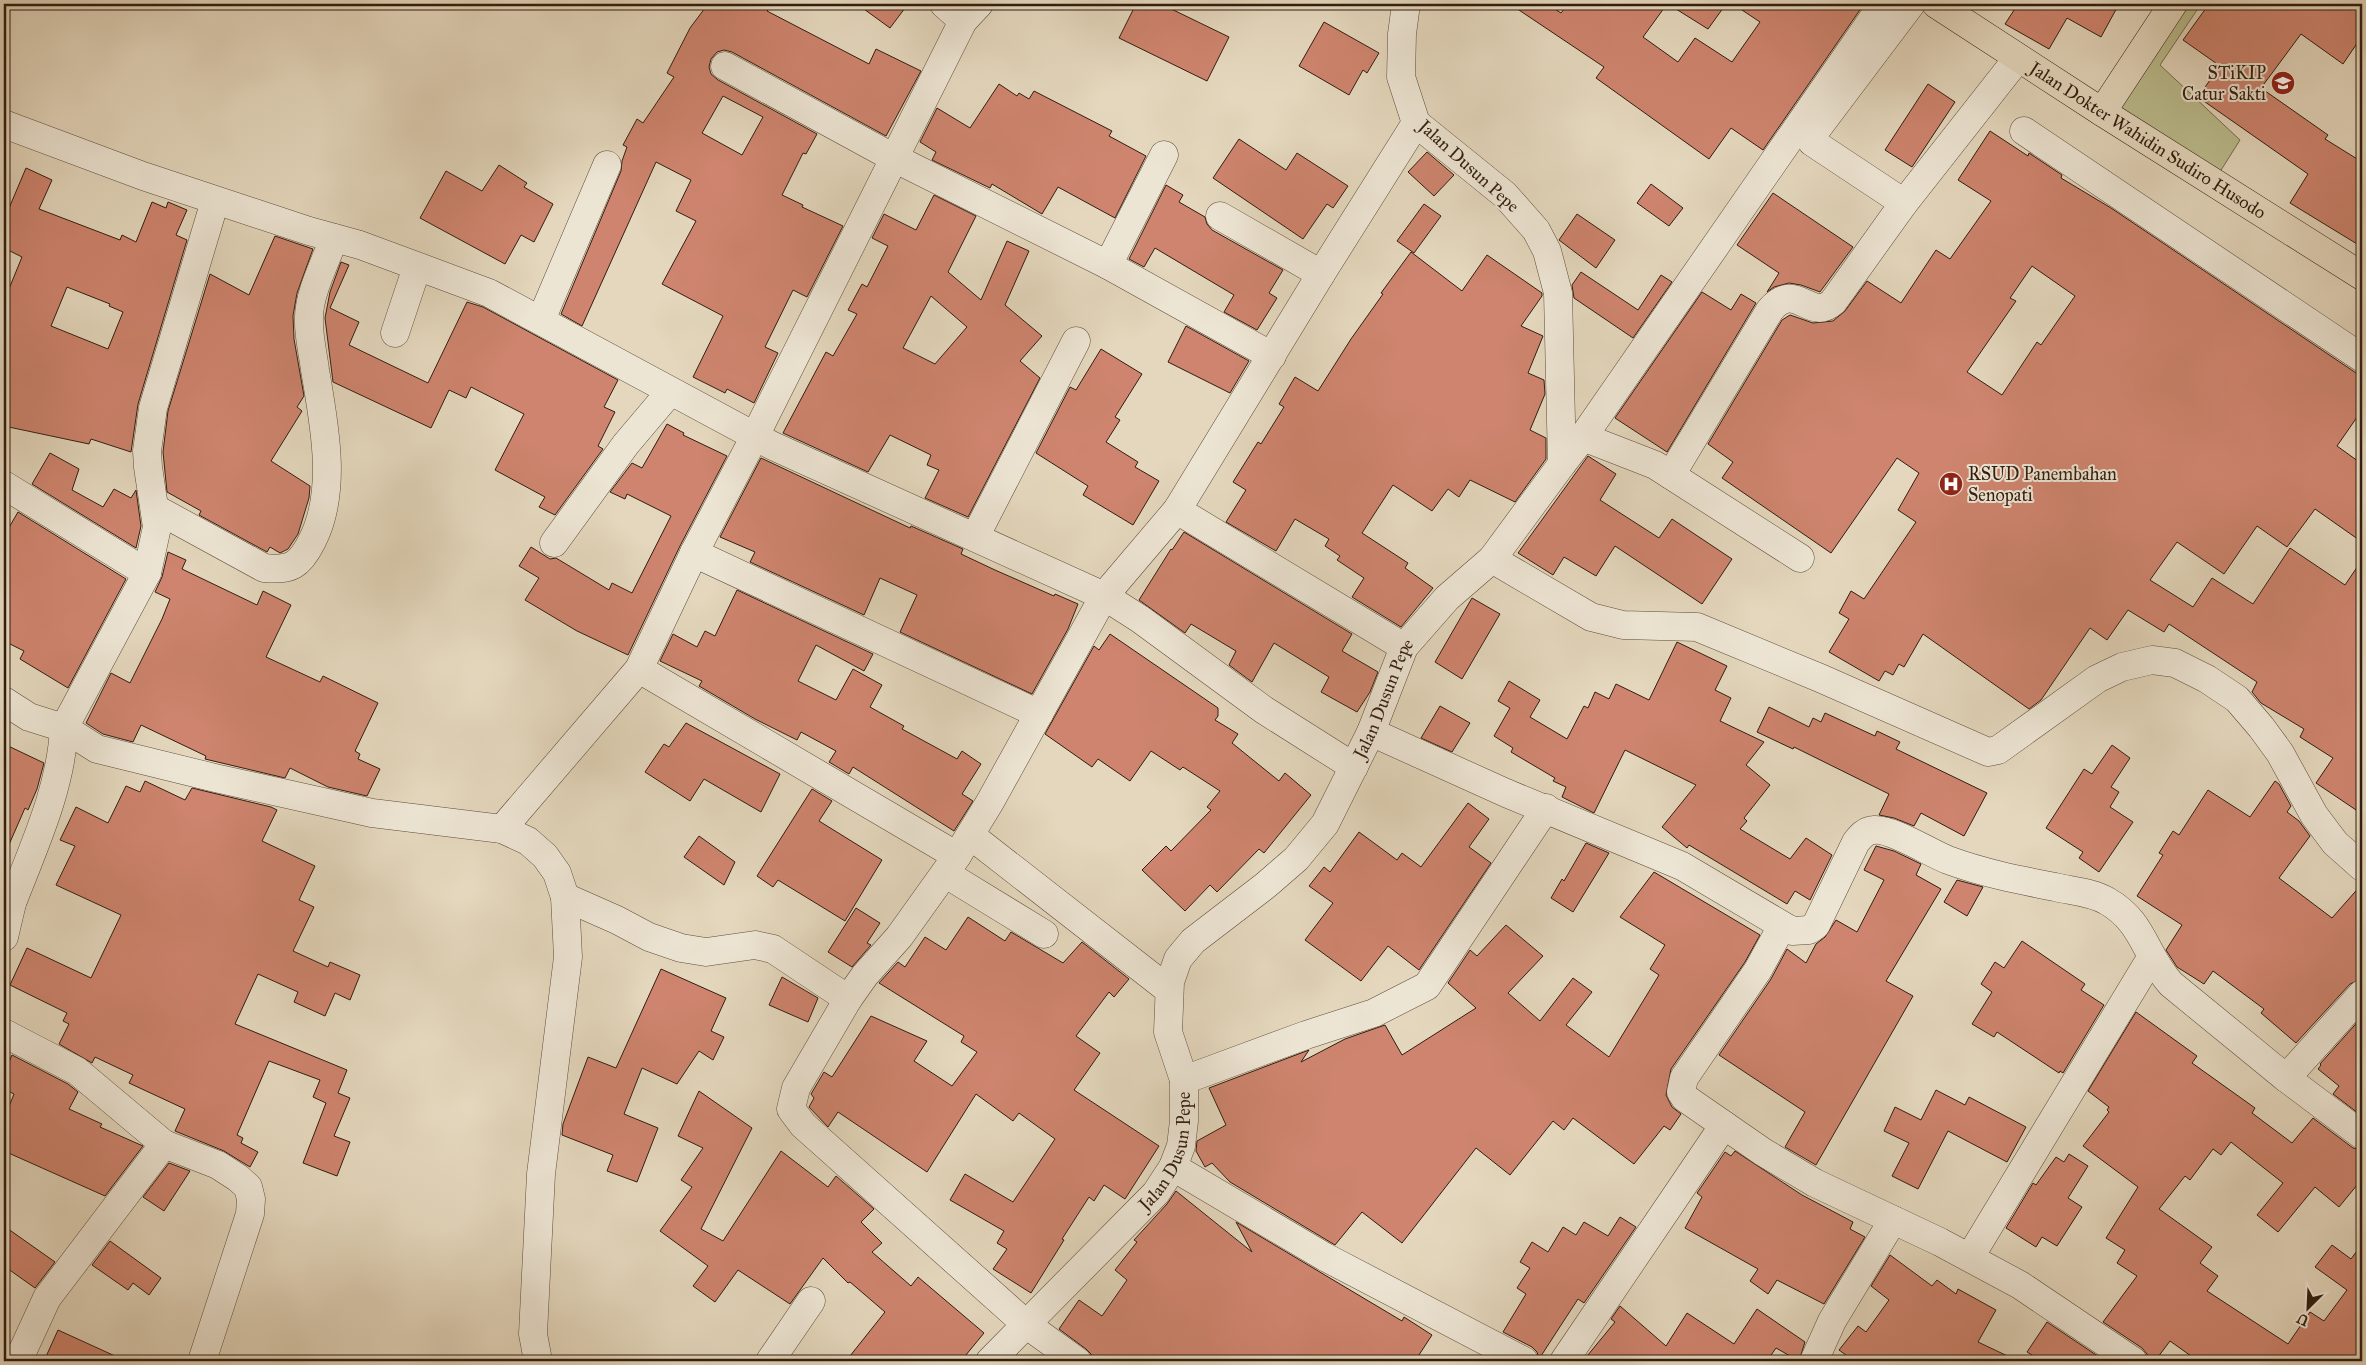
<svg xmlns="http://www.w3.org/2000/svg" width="2366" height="1365" viewBox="0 0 2366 1365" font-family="'IM FELL Great Primer',serif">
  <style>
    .green { fill: #bbbc8d; stroke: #766c4e }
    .building { fill: #ce846e; stroke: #311d0f; fill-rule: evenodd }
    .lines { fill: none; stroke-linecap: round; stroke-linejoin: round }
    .minor-casing { stroke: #5e4c3a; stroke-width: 29 }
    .major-casing { stroke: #311d0f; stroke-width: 29 }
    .minor { stroke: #ede5d4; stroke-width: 28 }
    .major { stroke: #e4d7bd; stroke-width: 28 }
    .labels { text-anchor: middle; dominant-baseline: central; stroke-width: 4; stroke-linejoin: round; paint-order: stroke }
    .poi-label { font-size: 18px; fill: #311d0f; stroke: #ede5d4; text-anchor: end }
    .street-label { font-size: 18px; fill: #311d0f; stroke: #ede5d4 }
  </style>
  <rect width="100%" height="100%" fill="#e4d7bd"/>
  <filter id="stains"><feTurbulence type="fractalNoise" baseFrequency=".004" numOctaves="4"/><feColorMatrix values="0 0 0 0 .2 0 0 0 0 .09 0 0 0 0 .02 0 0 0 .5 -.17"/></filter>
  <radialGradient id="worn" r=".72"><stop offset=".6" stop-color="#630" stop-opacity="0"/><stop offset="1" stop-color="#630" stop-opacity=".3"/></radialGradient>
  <polygon class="green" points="2163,4 2201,4 2160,65 2240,140 2211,186 2098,111"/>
  <g class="building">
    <path d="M708 4H772L767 11 869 64 876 49 921 71 886 136 732 52 724 50 717 52 711 59 709 67 711 74 718 80 817 134 806 154 803 153 782 195 803 205 802 207 843 226 807 297 793 290 765 347 778 353 754 403 727 389 725 393 693 377 723 316 662 284 696 221 676 211 691 180 656 162 582 326 561 314 621 171 622 161 627 147 623 145 637 119 643 123 674 77 667 73 690 28ZM723 96 763 117 742 155 702 133Z"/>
    <polygon points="857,4 908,4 890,28"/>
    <polygon points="1136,4 1161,4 1229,37 1207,81 1119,38"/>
    <polygon points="1510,4 1547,4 1561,13 1568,4 1667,4 1643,37 1678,62 1695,38 1732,62 1760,22 1733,4 1864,4 1763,150 1731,128 1709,159 1596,78 1604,67"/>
    <polygon points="1668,4 1726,4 1708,29"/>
    <polygon points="2018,4 2119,4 2101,37 2067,18 2049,49 2005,24"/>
    <polygon points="2209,4 2362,4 2362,36 2343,64 2301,34 2261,88 2328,135 2325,139 2362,162 2362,247 2290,203 2308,174 2198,97 2220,66 2183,40"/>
    <polygon points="1324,22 1379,53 1367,73 1363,70 1349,95 1299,66"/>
    <polygon points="999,84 1017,96 1019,93 1029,99 1034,91 1112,131 1109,136 1146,156 1115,218 1058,187 1042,214 992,184 990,188 932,160 936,152 920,142 937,108 970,128"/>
    <polygon points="1928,84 1955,102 1912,167 1885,150"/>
    <path d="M1990 131 2028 156 2029 153 2062 175 2061 178 2111 208 2362 377V410L2337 446 2362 464V542L2315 509 2287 547 2257 526 2224 574 2177 542 2150 580 2193 607 2212 578 2253 604 2290 548 2345 585 2362 560V814L2316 783 2333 758 2300 737 2304 729 2261 703 2252 692 2257 682 2169 624 2164 632 2128 610 2107 640 2090 628 2041 700 2029 709 1923 634 1904 667 1899 664 1893 675 1885 671 1879 681 1829 652 1849 619 1839 613 1851 591 1864 599 1916 522 1898 510 1919 473 1897 458 1831 553 1722 478 1733 462 1708 444 1782 320 1790 315 1813 323 1833 321 1845 311 1867 281 1901 303 1936 250 1950 259 1991 201 1958 180ZM2032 266 2075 296 2041 345 2037 342 2002 395 1967 372 2016 301 2010 298Z"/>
    <polygon points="1239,139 1286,170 1297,153 1348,186 1333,208 1327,204 1303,239 1213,178"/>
    <polygon points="1427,152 1454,175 1434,196 1408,172"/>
    <polygon points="499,165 527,183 524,187 553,204 534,242 521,235 505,264 420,218 446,171 482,191"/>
    <path d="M26 168 52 180 39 209 120 240 122 235 136 242 152 202 166 208 168 202 187 210 176 235 187 240 138 404 131 452 91 439 89 444 4 426V301L22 257 4 248V220ZM67 287 110 304 109 306 123 312 108 349 51 326Z"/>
    <polygon points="1651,184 1683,208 1669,226 1637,203"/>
    <polygon points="1166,185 1183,195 1179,202 1205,217 1207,224 1212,230 1283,270 1269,293 1277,298 1257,330 1224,312 1234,295 1155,248 1144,267 1129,259"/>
    <polygon points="1773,193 1853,247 1820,292 1801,285 1789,283 1774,287 1767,292 1779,273 1737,245"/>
    <path d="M934 195 976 216 948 272 981 300 1007 241 1029 251 1005 305 1042 336 1020 361 1040 378 968 517 925 498 939 470 927 465 931 455 890 435 868 472 783 433 826 352 833 356 857 314 848 310 862 284 867 287 888 246 872 238 884 214 916 230ZM931 296 967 327 935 364 903 348Z"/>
    <polygon points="1424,204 1441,216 1414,253 1397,241"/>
    <polygon points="1577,214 1615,240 1596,268 1559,240"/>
    <polygon points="275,236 313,249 297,293 293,316 294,339 304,396 297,407 302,411 271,461 310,486 309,498 298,534 288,549 280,553 270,547 267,552 199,515 201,511 167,492 163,452 168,411 210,274 249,295"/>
    <polygon points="1411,252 1462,291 1487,255 1542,293 1542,296 1521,326 1543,336 1528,373 1544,380 1545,394 1530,430 1546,438 1546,459 1515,502 1470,480 1459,497 1448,489 1432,511 1393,485 1362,533 1408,563 1405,568 1433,588 1401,627 1352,597 1364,578 1337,560 1340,556 1325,546 1329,539 1295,519 1276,551 1226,522 1246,490 1233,482 1258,442 1261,444 1284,407 1279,404 1295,377 1318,391 1351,339 1383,294 1381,293"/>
    <polygon points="341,262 349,265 330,308 359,322 349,345 428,383 467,302 483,307 618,380 604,407 615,412 598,446 603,449 555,515 539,507 545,497 495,470 524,414 471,387 466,398 449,390 431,428 333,382 325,318 330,292"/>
    <polygon points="1581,272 1638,310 1661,275 1672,282 1633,338 1574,298 1572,285"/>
    <polygon points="1702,292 1731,310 1741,294 1756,303 1667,452 1615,418"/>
    <polygon points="1186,326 1249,361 1230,393 1168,362"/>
    <polygon points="1101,349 1142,374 1115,417 1120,420 1106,442 1138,462 1135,467 1159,481 1133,525 1083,495 1088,486 1036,453 1070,387 1076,390"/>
    <polygon points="667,424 684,433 683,435 727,456 680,546 628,655 577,631 525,600 539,578 519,566 531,547 550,559 556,558 609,590 612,583 632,593 671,516 627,494 625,499 610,492 632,463 642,468"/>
    <polygon points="50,453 79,469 72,490 103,507 114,489 131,498 136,490 141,526 136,548 32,484"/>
    <polygon points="1588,456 1616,474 1600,500 1659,538 1672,519 1732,559 1702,604 1615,546 1596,576 1564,557 1553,575 1518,553"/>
    <polygon points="761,458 910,528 911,526 963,549 961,554 995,570 1054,596 1055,594 1078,604 1068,629 1032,694 900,632 917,595 880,578 864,615 750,562 755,552 720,537"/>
    <polygon points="18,512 126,579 68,688 20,659 24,651 4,641 4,536"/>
    <polygon points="1184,532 1352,634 1342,651 1378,672 1370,692 1357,712 1321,692 1329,677 1274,643 1252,682 1229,665 1236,651 1191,624 1185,633 1139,600 1171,549 1172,550"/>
    <polygon points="168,552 186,560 182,569 257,605 263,591 291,605 266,657 320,682 323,676 378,703 355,751 360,754 358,759 380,769 367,796 328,787 290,768 285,778 205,759 206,756 141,725 133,742 103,734 86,723 111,673 130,683 162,619 170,599 155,592 162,577"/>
    <polygon points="737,590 873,654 864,671 816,645 798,681 836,700 853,669 882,685 870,707 904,726 902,729 957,759 962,751 981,764 962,794 973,801 954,831 853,767 849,774 829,762 836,751 801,732 797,740 755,719 699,686 702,681 660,661 673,634 697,647 705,631 715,636"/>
    <polygon points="1472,598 1500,614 1462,679 1435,662"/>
    <polygon points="1110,634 1218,708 1218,716 1215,720 1238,734 1232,743 1279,781 1285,773 1311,795 1264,853 1259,849 1217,892 1210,885 1185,911 1142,870 1166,846 1171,851 1211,810 1207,807 1220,791 1183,767 1180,770 1151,751 1130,781 1098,759 1092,767 1045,734 1094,646 1099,650"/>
    <polygon points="1677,642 1727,666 1715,690 1731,698 1720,721 1764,742 1746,765 1770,785 1744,818 1747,821 1740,829 1790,859 1806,838 1832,855 1810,900 1795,891 1787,904 1689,845 1687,848 1662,827 1696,785 1625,750 1594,813 1562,797 1566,787 1553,781 1555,778 1511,752 1513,748 1494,736 1510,708 1498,701 1509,681 1540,700 1530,717 1567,739 1584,706 1588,708 1595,692 1609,699 1616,684 1649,700"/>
    <polygon points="1440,706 1470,723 1452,752 1421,738"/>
    <polygon points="1769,707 1809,727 1813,718 1821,722 1825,713 1875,736 1877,731 1900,742 1896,749 1987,793 1964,836 1921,813 1914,826 1894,818 1879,815 1889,794 1794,747 1793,749 1757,732"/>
    <polygon points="686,723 780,774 761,812 704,779 690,801 645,772 664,744 669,747"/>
    <polygon points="4,744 44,763 37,789 28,810 25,808 4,856"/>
    <polygon points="2112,745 2130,758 2111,787 2119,792 2110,807 2133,822 2099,872 2079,858 2083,852 2046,828 2084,769 2092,774"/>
    <polygon points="145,781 185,800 192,788 271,807 277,810 262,841 315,866 299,900 314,907 293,951 328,967 330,962 360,975 350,1000 335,993 325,1016 294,1002 298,992 258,974 235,1024 347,1070 338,1093 350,1098 334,1136 350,1142 337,1176 303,1163 326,1103 313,1097 320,1080 269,1061 237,1135 243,1138 241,1143 258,1152 250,1167 224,1151 175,1131 185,1109 129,1083 133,1075 95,1057 92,1063 59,1044 69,1024 63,1021 67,1013 10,985 27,948 91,978 121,915 56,885 75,846 60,840 76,807 108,823 126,786 140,792"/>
    <polygon points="2275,781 2279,784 2291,806 2287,812 2299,821 2310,836 2279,878 2332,918 2362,884 2362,979 2350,984 2296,1043 2261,1013 2264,1009 2213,971 2204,984 2177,967 2166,950 2182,925 2137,896 2163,855 2159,853 2173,831 2179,835 2208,790 2250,817"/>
    <polygon points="812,789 832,801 819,821 882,860 845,921 778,880 773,887 757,876"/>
    <polygon points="1468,803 1489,819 1469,847 1491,863 1419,970 1388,946 1361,981 1305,940 1333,903 1309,886 1324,867 1330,872 1359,832 1397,860 1402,853 1421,867"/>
    <polygon points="699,836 735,862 724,885 684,857"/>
    <polygon points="1586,843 1609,853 1573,912 1551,898 1562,879 1564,881"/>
    <polygon points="1876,846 1894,851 1921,864 1916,875 1941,889 1886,981 1913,996 1816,1165 1785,1147 1805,1112 1719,1055 1771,979 1787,949 1806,963 1816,944 1825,937 1836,920 1857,932 1884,880 1864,870"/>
    <polygon points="1654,872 1760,935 1745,962 1671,1069 1666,1095 1672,1107 1681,1114 1670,1130 1664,1126 1634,1164 1573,1118 1564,1130 1553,1121 1510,1175 1476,1148 1402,1243 1362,1212 1335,1245 1230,1182 1212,1163 1205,1167 1196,1151 1197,1141 1226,1125 1209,1088 1309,1050 1301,1062 1345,1039 1385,1025 1402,1055 1476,1008 1448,983 1470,950 1477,956 1506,925 1543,956 1508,993 1540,1021 1573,978 1592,992 1566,1025 1609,1057 1659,975 1650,969 1665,945 1620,917"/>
    <polygon points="1957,880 1983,887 1967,916 1944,902"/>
    <polygon points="856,908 880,923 867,943 871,945 852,967 828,952"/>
    <polygon points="968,917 1005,941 1011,932 1063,963 1082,942 1129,979 1114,997 1109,992 1076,1036 1100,1053 1074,1090 1159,1146 1125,1199 1104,1185 1094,1201 1089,1197 1062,1239 1064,1240 1031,1293 993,1269 1007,1249 997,1243 1004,1231 950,1200 965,1174 1013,1202 1055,1139 1019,1113 1013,1121 976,1094 927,1172 838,1112 828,1127 809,1107 814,1098 811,1094 824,1072 832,1077 871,1016 927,1041 914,1061 952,1086 977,1052 961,1042 964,1036 879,983 898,962 905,967 925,937 946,950"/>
    <polygon points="2022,941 2085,984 2081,990 2104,1005 2063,1073 2060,1071 2059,1073 1997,1032 1994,1037 1972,1024 1992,992 1981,984 1995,962 2004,968"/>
    <polygon points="661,969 726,998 711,1031 724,1037 713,1060 699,1051 677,1084 642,1068 624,1114 658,1128 637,1182 607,1171 613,1155 562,1135 563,1124 588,1057 616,1068"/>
    <polygon points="782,977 818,998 808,1022 769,1005"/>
    <polygon points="2136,1012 2197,1056 2192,1063 2255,1108 2252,1113 2292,1143 2313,1118 2353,1148 2362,1150 2362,1179 2339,1207 2315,1187 2278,1232 2257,1215 2283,1183 2231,1142 2221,1155 2213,1149 2190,1180 2185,1176 2159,1209 2212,1247 2200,1263 2218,1276 2207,1291 2288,1344 2310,1312 2324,1321 2347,1290 2315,1267 2332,1245 2351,1259 2362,1244 2362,1361 2198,1361 2170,1341 2155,1361 2148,1361 2147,1354 2142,1348 2103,1322 2137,1276 2117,1263 2125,1250 2106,1238 2138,1187 2083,1146 2109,1112 2107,1110 2109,1107 2088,1091"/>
    <polygon points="2362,1017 2362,1116 2333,1094 2339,1086 2318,1069 2321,1065 2320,1064"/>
    <polygon points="12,1055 68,1084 78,1092 69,1109 102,1124 100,1127 143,1146 105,1196 4,1151 4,1119 14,1094 4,1089 4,1073"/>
    <polygon points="1936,1090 1965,1105 1969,1097 2026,1127 2007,1162 1948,1131 1918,1189 1892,1176 1909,1143 1884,1131 1895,1107 1921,1120"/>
    <polygon points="699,1091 752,1128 701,1229 723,1241 781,1151 828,1187 836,1176 874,1209 861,1222 882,1243 872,1252 911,1286 918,1277 984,1333 961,1361 846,1361 885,1312 850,1282 848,1283 823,1258 790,1304 738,1270 715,1302 693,1286 708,1266 660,1231 692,1187 681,1180 703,1148 678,1136"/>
    <polygon points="1735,1151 1802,1195 1853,1222 1850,1229 1865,1237 1824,1304 1777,1280 1768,1294 1750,1281 1758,1269 1685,1228 1702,1197 1697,1193 1725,1152 1731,1156"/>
    <polygon points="2069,1154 2088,1166 2068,1198 2082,1207 2057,1246 2042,1237 2036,1247 2006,1228 2033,1183 2036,1185 2056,1157 2064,1162"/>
    <polygon points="169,1163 190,1171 164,1211 143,1197"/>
    <polygon points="1176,1191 1252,1252 1236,1222 1402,1321 1404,1317 1432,1335 1415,1361 1092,1361 1091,1354 1086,1349 1059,1329 1079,1300 1102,1316 1127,1280 1115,1270 1137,1242 1134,1240 1167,1204"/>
    <polygon points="1620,1217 1636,1227 1584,1303 1578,1299 1539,1359 1537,1352 1532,1347 1503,1332 1526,1294 1517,1288 1530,1268 1520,1262 1532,1242 1548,1252 1563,1227 1576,1235 1584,1222 1608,1236"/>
    <polygon points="4,1226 55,1262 35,1288 4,1266"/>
    <polygon points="110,1241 161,1278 149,1295 133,1283 128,1290 92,1265"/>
    <polygon points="1890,1255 1932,1286 1937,1280 1956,1294 1958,1289 1996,1310 1978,1342 2018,1361 1854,1361 1839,1350 1858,1326 1866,1332 1889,1300 1871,1286"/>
    <polygon points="1620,1306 1666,1346 1687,1313 1734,1344 1757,1309 1805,1342 1799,1361 1776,1348 1767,1361 1583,1361 1615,1322 1611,1319"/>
    <polygon points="2047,1322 2105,1361 2042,1361 2027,1352"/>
    <polygon points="58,1330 126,1361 44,1361"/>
  </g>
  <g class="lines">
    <g class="minor-casing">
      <g id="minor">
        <polyline points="944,4 963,21"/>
        <polyline points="725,66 894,158 1108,265 1272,356"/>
        <polyline points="4,124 143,176 309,231 360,245 489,293 773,446 1104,596 1140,619 1264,710 1354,767"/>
        <polyline points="2024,131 2362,358"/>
        <polyline points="1904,203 1812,142 1810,138 1911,4"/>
        <polyline points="1220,216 1321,274"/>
        <polyline points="1108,265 1164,155"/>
        <polyline points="541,320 607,165"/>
        <polyline points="395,333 417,267"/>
        <polyline points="1583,437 1655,465 1800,558"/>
        <polyline points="1562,464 1583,437 1883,4"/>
        <path d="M1671 475 1770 310C1796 279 1810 323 1833 302L1904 203 2018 58"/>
        <polyline points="4,485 147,573"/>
        <path d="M156 509 264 568C291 571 300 565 312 541 338 491 324 423 315 370 313 353 308 335 309 317 309 293 326 261 334 238"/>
        <polyline points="1177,510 1404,647"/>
        <polyline points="975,537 1076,341"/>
        <polyline points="554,543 626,444 670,392"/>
        <polyline points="694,553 1039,714"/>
        <polyline points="1492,559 1591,617 1623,625 1697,627 1820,678 1988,752 1998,750 2097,679 2122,667 2152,660 2175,663 2207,679 2237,699 2261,727 2280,753 2314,815 2335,843 2362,867"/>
        <polyline points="639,669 957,856"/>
        <polyline points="4,701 29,717 64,728 97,749 215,778 372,813 502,829 528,841 545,856 557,873 565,897 568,957 541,1174 533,1334 538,1361"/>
        <path d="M1371 732 1506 793 1682 866 1792 931 1809 930 1816 925 1856 842C1861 836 1866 830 1874 830 1891 828 1930 853 1948 860 1983 873 2019 880 2055 887 2072 891 2092 892 2107 901 2144 922 2144 954 2171 984L2286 1078 2362 1135"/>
        <polyline points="502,829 639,669 694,553 755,436 963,21 979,4"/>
        <polyline points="970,835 1169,990"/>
        <polyline points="946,874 1044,934"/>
        <polyline points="565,897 617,920 649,937 681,948 706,952 755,945 773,949 848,999 865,975 899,937 957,856 990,802 1104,596 1177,510 1321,274 1416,123"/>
        <path d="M4 900 12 903C34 846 61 789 64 728L147 573 157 527 148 467 147 451 153 408 215 201"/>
        <polyline points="1782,926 1758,970 1684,1078 1681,1092 1685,1098 1763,1152 1815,1183 1940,1242 2020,1285 2133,1361"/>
        <polyline points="4,937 12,903"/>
        <polyline points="848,999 796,1088 791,1109 803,1125 1027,1325 1077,1361"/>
        <polyline points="4,1033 77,1071 164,1144 218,1165 238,1178 248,1187 251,1199 250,1214 202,1361"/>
        <polyline points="2286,1078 2362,994"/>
        <polyline points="1184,1080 1306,1035 1374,1013 1427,986 1546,808"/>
        <polyline points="1173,1167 1325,1257 1524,1361"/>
        <polyline points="1970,1257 2151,958"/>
        <polyline points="18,1361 47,1298 164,1144"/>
        <polyline points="770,1361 811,1301"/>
        <path id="s1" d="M990 1361 1156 1193 1173 1167 1181 1146 1184 1121V1080L1168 1032 1170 982 1178 959 1193 941 1266 885 1296 859 1325 824 1371 732 1404 647 1447 598 1492 559 1562 464 1558 293 1547 251 1536 230 1505 195 1416 123 1401 77 1402 34 1406 4"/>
        <polyline points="1564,1361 1724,1125"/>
        <polyline points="1814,1361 1832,1321 1893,1220"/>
      </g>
    </g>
    <g class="major-casing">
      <g id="major">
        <path id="s2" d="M1936 4 2102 112 2362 276"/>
        <polyline points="2102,112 2173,4"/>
      </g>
    </g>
    <use href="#minor" class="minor"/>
    <use href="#major" class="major"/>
  </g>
  <defs>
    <g id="university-disc" transform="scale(1.25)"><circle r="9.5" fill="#8f2418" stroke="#ede5d4"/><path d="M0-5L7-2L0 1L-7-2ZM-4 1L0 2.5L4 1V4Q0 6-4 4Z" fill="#fff"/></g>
    <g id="hospital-disc" transform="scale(1.25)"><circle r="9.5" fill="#8f2418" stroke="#ede5d4"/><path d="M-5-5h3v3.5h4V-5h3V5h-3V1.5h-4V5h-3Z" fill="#fff"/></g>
  </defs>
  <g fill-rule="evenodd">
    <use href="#university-disc" x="2283" y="83"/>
    <use href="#hospital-disc" x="1951" y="484"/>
  </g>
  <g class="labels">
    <g class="poi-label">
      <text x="2266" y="73">STiKIP<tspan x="2266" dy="21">Catur Sakti</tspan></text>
      <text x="1968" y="474" text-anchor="start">RSUD Panembahan<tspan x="1968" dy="21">Senopati</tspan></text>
    </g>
    <g class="street-label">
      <text stroke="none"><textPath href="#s2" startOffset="252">Jalan Dokter Wahidin Sudiro Husodo</textPath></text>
      <text transform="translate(1469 166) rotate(42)">Jalan Dusun Pepe</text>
      <text stroke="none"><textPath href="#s1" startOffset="820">Jalan Dusun Pepe</textPath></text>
      <text stroke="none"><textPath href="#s1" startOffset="280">Jalan Dusun Pepe</textPath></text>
    </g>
  </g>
  <rect width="2366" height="1365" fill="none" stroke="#e4d7bd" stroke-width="20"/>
  <rect x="5" y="5" width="2356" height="1355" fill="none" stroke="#311d0f" stroke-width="2.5"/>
  <rect x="10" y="10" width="2346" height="1345" fill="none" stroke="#311d0f"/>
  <g transform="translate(2308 1308) rotate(204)" stroke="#ede5d4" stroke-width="4" paint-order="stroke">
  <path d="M0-4L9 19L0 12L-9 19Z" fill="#311d0f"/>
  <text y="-8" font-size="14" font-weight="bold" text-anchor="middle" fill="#311d0f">U</text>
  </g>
  <rect width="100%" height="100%" filter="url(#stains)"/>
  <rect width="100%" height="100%" fill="url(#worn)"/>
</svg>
